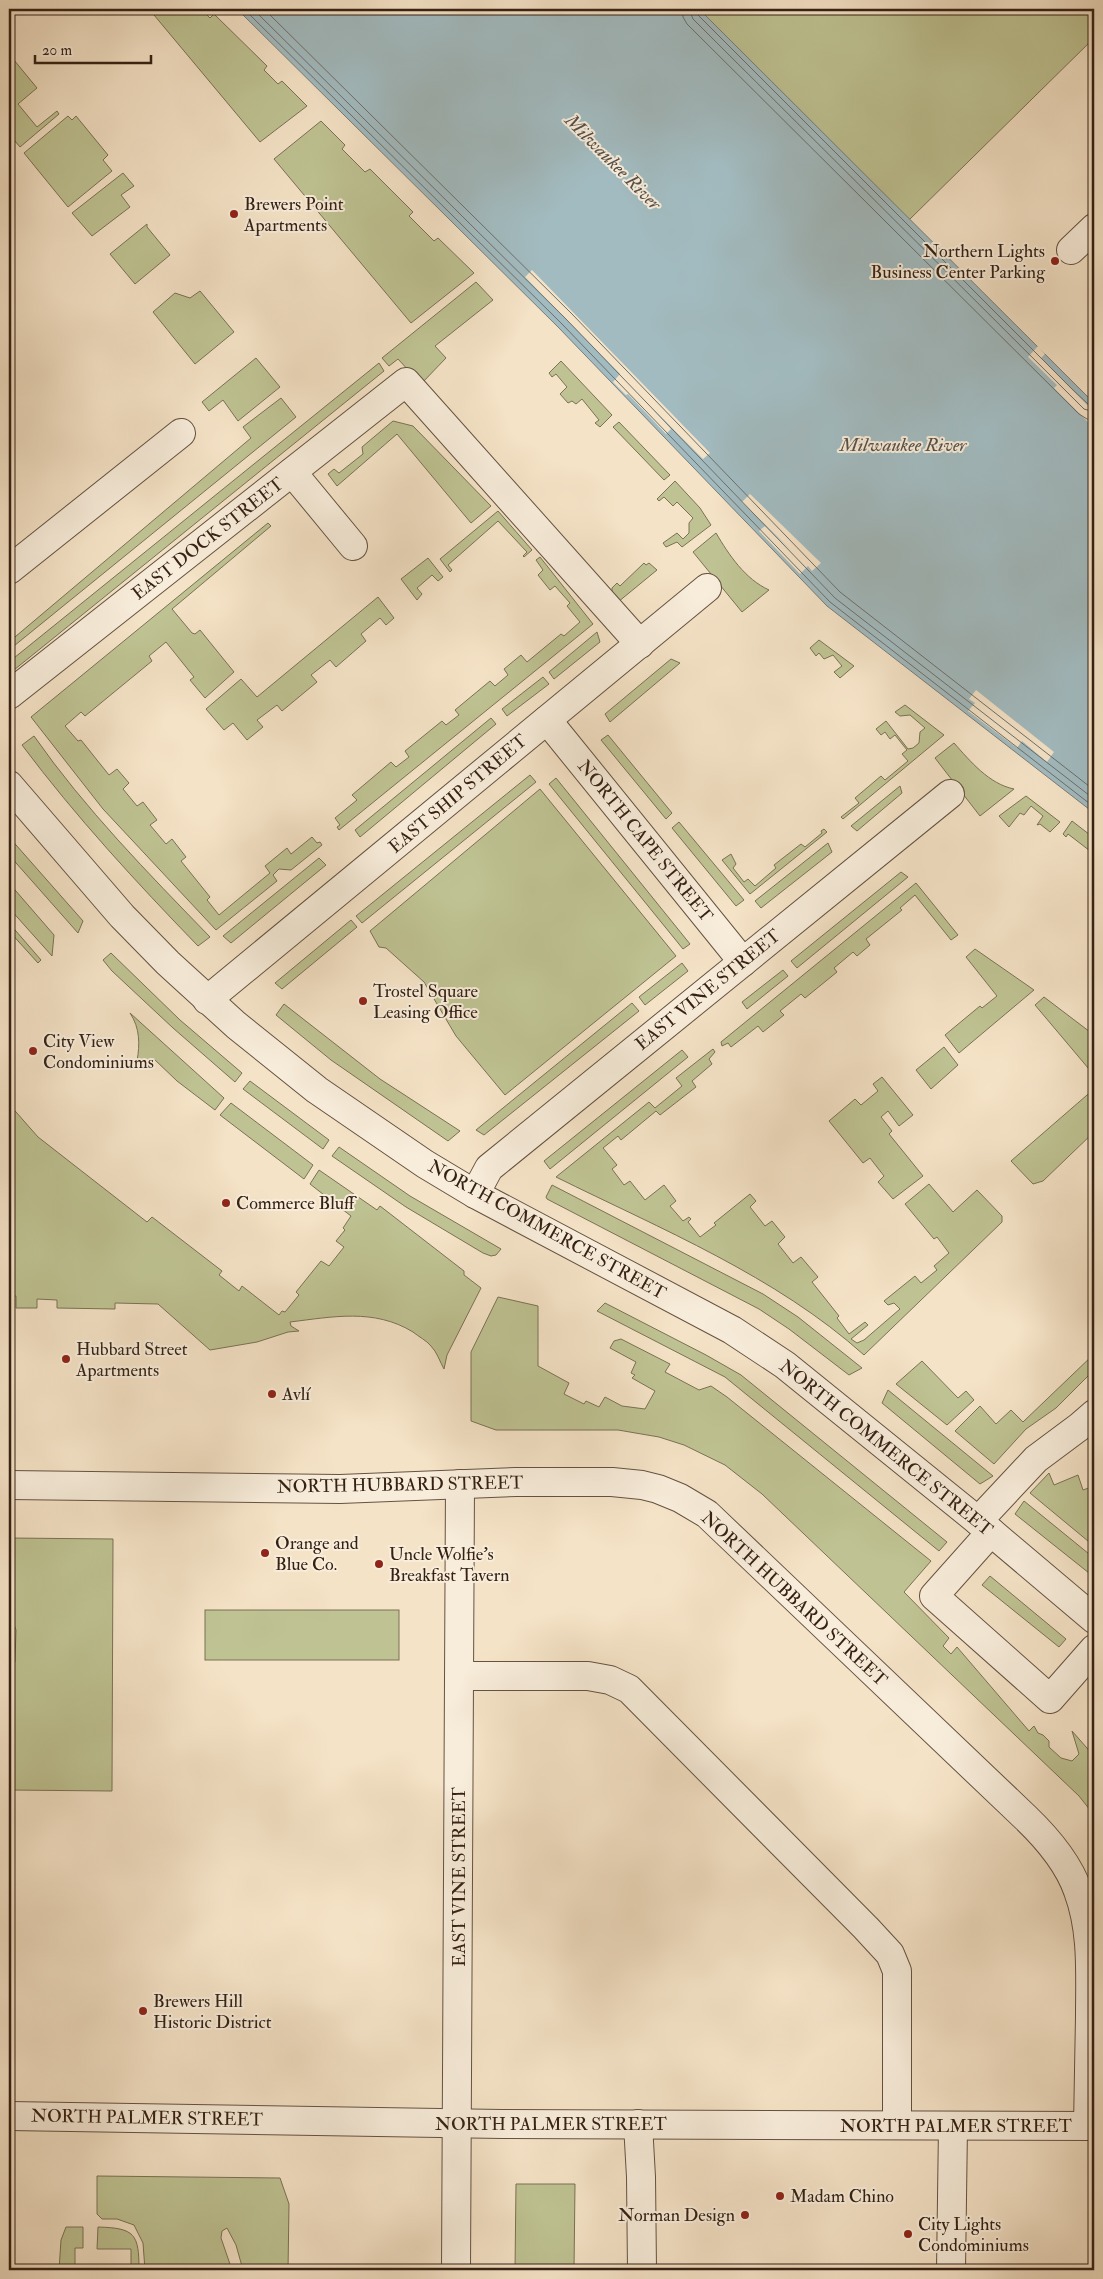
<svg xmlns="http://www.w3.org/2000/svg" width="1103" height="2279" viewBox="0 0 1103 2279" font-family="'IM FELL Double Pica',serif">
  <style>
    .green { fill: #bfc393; stroke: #7a7254 }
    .water { fill: #a2bbc0; stroke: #767d7b }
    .pier { fill: #f5e3c7 }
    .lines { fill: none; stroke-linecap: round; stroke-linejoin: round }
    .shore { stroke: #6c6e6a; stroke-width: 1 }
    .minor-casing { stroke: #655241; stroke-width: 30 }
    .minor { stroke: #f8eddb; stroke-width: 28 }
    .poi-dot { fill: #8f2418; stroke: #f8eddb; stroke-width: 2 }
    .labels { text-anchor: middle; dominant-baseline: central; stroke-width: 4; stroke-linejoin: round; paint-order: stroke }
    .poi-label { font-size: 18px; fill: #352114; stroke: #f8eddb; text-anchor: start }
    .street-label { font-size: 18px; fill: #352114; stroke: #f8eddb }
    .water-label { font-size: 19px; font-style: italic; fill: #564f48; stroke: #f8eddb }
  </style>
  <rect width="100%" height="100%" fill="#f5e3c7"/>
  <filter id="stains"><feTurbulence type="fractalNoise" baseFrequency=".004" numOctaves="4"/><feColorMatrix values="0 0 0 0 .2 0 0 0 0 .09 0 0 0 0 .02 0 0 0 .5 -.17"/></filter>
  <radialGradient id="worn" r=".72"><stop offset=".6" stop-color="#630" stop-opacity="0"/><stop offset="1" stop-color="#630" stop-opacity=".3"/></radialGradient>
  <g class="green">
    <polygon points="149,9 201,9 210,18 214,14 267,66 264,70 278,84 282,81 307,106 260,142"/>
    <polygon points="699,9 1094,9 1094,38 909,220"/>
    <polygon points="9,54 37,88 18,104 37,127 57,111 59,114 20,147 9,134"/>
    <polygon points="68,116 72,120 76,116 108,155 103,160 112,171 68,207 24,153"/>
    <polygon points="321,121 345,145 342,149 365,172 370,169 413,212 409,216 434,241 438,238 474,273 411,323 274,159"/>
    <polygon points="123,173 134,186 121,195 130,207 92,236 72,213"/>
    <polygon points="147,224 147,227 170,255 135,284 110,254"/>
    <polygon points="476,282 493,300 435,346 446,358 421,384 398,359 389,366 382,358"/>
    <polygon points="200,291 234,332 195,364 153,312 175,293 190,298"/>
    <polygon points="256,358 280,387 238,421 223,400 209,411 202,402"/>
    <polygon points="561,361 612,415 600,427 595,423 599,420 582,399 576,404 572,401 568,403 560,394 567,387 556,374 552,377 549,373"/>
    <polygon points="379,363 384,371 9,674 9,662"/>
    <polygon points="281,398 296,417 9,650 9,642 251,438 243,427"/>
    <polygon points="393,421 413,426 491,506 471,523 397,434 337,486 328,474 334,469 339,473 363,454 362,447"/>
    <polygon points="619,422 670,475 664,480 613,427"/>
    <polygon points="675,481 700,508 711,525 682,547 677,542 666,547 663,543 677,533 683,539 689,533 689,523 693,518 677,502 673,506 664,497 659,501 657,499"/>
    <polygon points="498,511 532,550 524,557 523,556 527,552 498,521 448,565 452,570 450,572 440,559"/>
    <polygon points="268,523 271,526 172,609 192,633 195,634 200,630 234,672 205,698 190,680 194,677 166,642 149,656 152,661 85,716 81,712 65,726 78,741 81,740 109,775 117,769 129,783 123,789 137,806 143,802 157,820 150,825 166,844 172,839 186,857 181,861 210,897 207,900 219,915 270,873 265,866 287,848 291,854 312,837 317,843 320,842 322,845 291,870 279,869 273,875 277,881 216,930 103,809 31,717"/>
    <path d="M716 533C729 555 745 579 769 590L742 612 693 552Z"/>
    <polygon points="540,557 593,624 339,830 337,827 340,825 335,818 357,800 352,795 391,762 396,767 409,757 405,751 442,721 446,725 459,715 455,710 490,681 495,686 508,675 504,669 521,655 527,662 561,634 564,636 580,622 567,606 570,603 555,586 550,590 538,575 543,570 536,560"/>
    <polygon points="428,558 443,577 438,581 432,575 417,588 422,594 417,600 401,579"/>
    <polygon points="644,563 646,565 649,563 657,570 618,602 612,593 612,588 617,583 620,586"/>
    <polygon points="378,597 394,618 386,625 380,618 361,634 366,641 336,667 330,660 311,675 317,682 282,711 277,705 257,720 263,727 247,740 233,723 224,730 206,709 241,679 257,697"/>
    <polygon points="597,632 600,642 554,679 549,672"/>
    <polygon points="819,640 854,666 840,678 834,672 842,666 833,655 824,659 819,653 816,656 810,648"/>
    <polygon points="671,659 680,663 610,722 605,714"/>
    <polygon points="543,677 549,684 507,716 502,709"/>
    <polygon points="905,705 944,735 843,819 841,817 859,803 855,798 881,776 885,780 908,761 902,754 907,750 895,735 890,739 885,732 881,735 876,729 886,721 908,749 913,748 919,743 920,732 925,728 910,715 900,716 895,712"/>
    <polygon points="491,718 496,724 360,837 355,830"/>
    <polygon points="608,735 672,813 666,819 601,740"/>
    <path d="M34 736C85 809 148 873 210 937L198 946C136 882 76 817 22 745Z"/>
    <path d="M954 743C970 761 989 784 1014 789L980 816 935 758Z"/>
    <polygon points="530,775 536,782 362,923 356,916"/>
    <polygon points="556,778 690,944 683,949 549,784"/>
    <polygon points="900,786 902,793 857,831 851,826"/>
    <polygon points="540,789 676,956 505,1095 456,1036 424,982 386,948 379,947 370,931"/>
    <polygon points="1026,796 1060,822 1050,832 1040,824 1037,825 1043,816 1031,806 1024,815 1020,813 1009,827 999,816"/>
    <polygon points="1072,821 1094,838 1094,854 1068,834 1066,837 1063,834"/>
    <polygon points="679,822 744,900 736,906 672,828"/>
    <polygon points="824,829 827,832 750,894 722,860 731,854 736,864 733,868 744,882 748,879 755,886 776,868 774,865 801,844 805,847 822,833 821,831"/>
    <polygon points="9,837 83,921 78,933 9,855"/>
    <polygon points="828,843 832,852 761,908 755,901"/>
    <polygon points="319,858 326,865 231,943 223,936"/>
    <polygon points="901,872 908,877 797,968 791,961"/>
    <polygon points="9,883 54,935 52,956 9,908"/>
    <polygon points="916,883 958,935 951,940 915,895 900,908 902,910 866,939 870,945 857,956 853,952 834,968 837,972 805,998 801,994 780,1011 784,1015 763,1032 758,1026 731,1047 728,1043 722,1046 721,1042"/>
    <polygon points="351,920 357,927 282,989 275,983"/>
    <polygon points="9,923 41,960 38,963 9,931"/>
    <polygon points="975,949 1034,990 959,1053 945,1035 980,1006 982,1008 997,996 966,957"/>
    <polygon points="111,953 180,1020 242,1073 235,1082 173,1028 112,971 103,960"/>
    <polygon points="682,963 688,971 645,1005 639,997"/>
    <polygon points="783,970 788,976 747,1009 742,1002"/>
    <polygon points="1044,997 1094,1035 1094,1075 1035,1005"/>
    <polygon points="632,1003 639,1011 484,1135 476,1130"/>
    <polygon points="284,1004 380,1079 460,1131 448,1141 331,1060 276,1015"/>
    <path d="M130 1013 224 1098 215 1110 177 1081 154 1059 147 1066 137 1061C140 1044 140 1028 130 1013Z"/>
    <polygon points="944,1047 958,1065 931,1089 916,1070"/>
    <path d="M713 1049 715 1052 709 1059 712 1064 692 1081 696 1087 660 1115 656 1111 621 1140 618 1136 603 1148 617 1165 612 1169 624 1185 630 1181 645 1200 664 1185 676 1201 670 1206 683 1221 689 1217 691 1219 688 1222 700 1237 716 1225 714 1223 750 1194 756 1201 750 1207 765 1226 772 1221 785 1237 778 1244 793 1263 801 1257 818 1277 812 1282 839 1316 837 1318 849 1334 865 1322 868 1325 851 1339 857 1343 864 1340 900 1309 894 1303 888 1305 884 1301 915 1276 921 1283 937 1270 934 1266 949 1253 937 1237 934 1239 905 1204 929 1184 953 1212 977 1190 1002 1216V1222L864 1355C776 1276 661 1229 556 1177L649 1102 655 1108 682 1086 676 1078Z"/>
    <polygon points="682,1050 688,1057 550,1169 544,1161"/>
    <polygon points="882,1077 913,1115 899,1126 888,1111 881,1117 892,1131 889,1134 923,1176 893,1199 878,1182 884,1176 870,1158 863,1163 829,1121 855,1099 861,1105 878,1091 873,1084"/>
    <polygon points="250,1081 329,1140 323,1149 243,1089"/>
    <polygon points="1094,1089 1094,1132 1043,1181 1033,1184 1011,1161"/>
    <polygon points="231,1103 313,1165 304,1179 220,1115"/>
    <path d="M9 1104 38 1137 147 1222 152 1217 222 1271 219 1275 239 1291 242 1286 279 1315 282 1311 285 1312 299 1295 296 1292 321 1261 329 1266 344 1247 336 1241 345 1230 343 1228 351 1216 310 1184 319 1170 377 1210 380 1206 464 1271V1275L481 1288 447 1355 444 1369C440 1362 437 1352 431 1346 426 1340 419 1337 413 1332 374 1308 332 1317 290 1322L291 1326 299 1331 288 1332 257 1342 210 1350 158 1304 115 1303V1309L57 1308V1300L37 1299V1308H16V1296H9Z"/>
    <polygon points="339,1147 410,1196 501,1249 496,1255 491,1256 483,1253 406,1207 332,1156"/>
    <polygon points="552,1185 763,1294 798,1317 862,1368 849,1375 789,1329 759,1309 547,1199 546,1197"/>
    <polygon points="498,1297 538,1306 538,1366 569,1383 564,1394 584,1404 586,1401 599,1407 605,1397 622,1406 645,1409 655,1391 632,1378 635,1375 631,1373 636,1362 610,1348 614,1341 621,1339 670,1364 665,1372 699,1390 711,1386 727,1397 931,1561 904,1592 949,1638 943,1646 951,1654 957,1647 1029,1731 1034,1726 1038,1733 1043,1735 1049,1741 1049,1747 1061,1758 1072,1761 1079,1754 1072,1731 1094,1756 1094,1815 1079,1796 762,1494 725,1465 684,1445 659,1437 618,1430 496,1430 471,1421 471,1352"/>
    <polygon points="605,1303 706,1355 741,1375 947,1542 939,1551 725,1377 597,1311"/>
    <polygon points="1094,1354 1094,1370 1056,1408 1026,1429 994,1464 955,1431 980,1406 996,1424 1011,1410 1023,1422"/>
    <polygon points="922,1361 958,1398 966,1391 974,1400 947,1425 896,1384"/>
    <polygon points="888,1390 993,1476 980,1484 882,1403"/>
    <polygon points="1049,1473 1054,1485 1078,1475 1083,1490 1094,1486 1094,1519 1088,1525 1094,1531 1094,1546 1030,1493"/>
    <polygon points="1024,1501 1094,1558 1094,1577 1015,1514"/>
    <polygon points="9,1538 113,1539 112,1791 9,1790 9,1689 15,1661 16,1630 9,1611"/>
    <polygon points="990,1576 1066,1639 1059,1647 982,1585"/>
    <rect x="205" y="1610" width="194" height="50"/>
    <polygon points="97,2176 280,2178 289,2204 288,2270 243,2270 236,2245 227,2228 222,2231 221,2238 232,2270 145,2270 143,2243 134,2225 117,2219 102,2219 97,2214"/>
    <polygon points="516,2184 575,2184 574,2270 515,2270"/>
    <polygon points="66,2227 83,2227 83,2248 75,2248 75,2270 59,2270 61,2240"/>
    <path d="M98 2227C135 2228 139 2234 139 2270H131V2249H97Z"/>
  </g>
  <polygon class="water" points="237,9 699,9 1094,403 1094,813 827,606 558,327"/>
  <g class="pier">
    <polygon points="532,270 710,453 703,459 651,407 671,429 666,434 628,394 626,395 613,382 620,374 525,277"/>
    <polygon points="1038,346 1045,354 1041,358 1094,412 1094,428 1054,388 1057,385 1028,357"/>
    <polygon points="750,494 821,563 812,571 808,566 800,574 759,531 765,526 794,553 742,502"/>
    <polygon points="976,690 1054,752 1047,762 1022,741 1017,748 968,711 975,703 969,699"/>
  </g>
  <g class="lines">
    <g class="shore">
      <polyline points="244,9 562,324 830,602 1094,807"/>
      <polyline points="253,9 566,319 835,598 1094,799"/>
      <polyline points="264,9 572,314 840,592 1094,790"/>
      <polyline points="682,9 683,17 687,24 1079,414 1087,419 1094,420"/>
      <polyline points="689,9 693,19 1084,409 1094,412"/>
      <polyline points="695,9 697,14 1072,389 1089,405 1094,406"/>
    </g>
    <g class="minor-casing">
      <g id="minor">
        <polyline points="1071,250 1094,228"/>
        <polyline points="292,472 353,546"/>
        <polyline points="9,570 181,433"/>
        <polyline points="9,695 406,382 640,644"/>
        <polyline points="547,720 743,962"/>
        <polyline points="9,785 122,916 168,963 236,1025 317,1090 425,1164 475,1194 732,1330 785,1365 978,1521 1094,1619"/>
        <polyline points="207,1000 707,588"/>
        <polyline points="475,1194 489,1168 950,794"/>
        <path d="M9 1485 340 1489 516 1482H612L642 1485 658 1489 680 1498 707 1514 1025 1817C1047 1838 1068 1862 1078 1891 1093 1931 1090 1974 1090 2016 1089 2053 1089 2089 1088 2126"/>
        <polyline points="978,1521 1036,1459 1079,1427 1094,1414"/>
        <polyline points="991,1532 934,1596 1050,1699 1094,1649"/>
        <polyline points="460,1676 588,1676 610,1680 629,1689 866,1928 890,1954 897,1971 897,2125"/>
        <polyline points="9,2116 502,2124 1094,2126"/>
        <polyline points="638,2124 641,2177 642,2270"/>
        <polyline points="456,2270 460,1484"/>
        <polyline points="951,2270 953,2126"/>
      </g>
    </g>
    <use href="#minor" class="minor"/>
  </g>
  <g class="poi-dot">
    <circle cx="234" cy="214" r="5"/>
    <circle cx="1055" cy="261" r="5"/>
    <circle cx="363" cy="1001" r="5"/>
    <circle cx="33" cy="1051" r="5"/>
    <circle cx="226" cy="1203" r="5"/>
    <circle cx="66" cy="1359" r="5"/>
    <circle cx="272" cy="1394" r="5"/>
    <circle cx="265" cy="1553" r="5"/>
    <circle cx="379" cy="1564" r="5"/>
    <circle cx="143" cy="2011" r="5"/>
    <circle cx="780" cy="2196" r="5"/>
    <circle cx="745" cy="2215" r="5"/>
    <circle cx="908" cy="2234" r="5"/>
  </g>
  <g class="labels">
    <g class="poi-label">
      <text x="244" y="204">Brewers Point<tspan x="244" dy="21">Apartments</tspan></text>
      <text x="1045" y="251" text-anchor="end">Northern Lights<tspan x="1045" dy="21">Business Center Parking</tspan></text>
      <text x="373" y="991">Trostel Square<tspan x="373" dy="21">Leasing Office</tspan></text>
      <text x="43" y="1041">City View<tspan x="43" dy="21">Condominiums</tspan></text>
      <text x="236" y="1203">Commerce Bluff</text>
      <text x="76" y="1349">Hubbard Street<tspan x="76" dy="21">Apartments</tspan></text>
      <text x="282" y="1394">Avlí</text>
      <text x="275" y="1543">Orange and<tspan x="275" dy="21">Blue Co.</tspan></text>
      <text x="389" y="1554">Uncle Wolfie's<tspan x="389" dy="21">Breakfast Tavern</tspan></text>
      <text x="153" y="2001">Brewers Hill<tspan x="153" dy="21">Historic District</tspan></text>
      <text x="790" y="2196">Madam Chino</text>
      <text x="735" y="2215" text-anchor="end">Norman Design</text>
      <text x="918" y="2224">City Lights<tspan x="918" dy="21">Condominiums</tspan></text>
    </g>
    <g class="street-label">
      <text transform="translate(208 539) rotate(-38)">EAST DOCK STREET</text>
      <text transform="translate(458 794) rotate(-40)">EAST SHIP STREET</text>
      <text transform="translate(645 841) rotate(51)">NORTH CAPE STREET</text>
      <text transform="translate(708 990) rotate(-39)">EAST VINE STREET</text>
      <text transform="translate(547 1230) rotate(29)">NORTH COMMERCE STREET</text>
      <text transform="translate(886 1448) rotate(39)">NORTH COMMERCE STREET</text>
      <text transform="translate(400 1485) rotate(-1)">NORTH HUBBARD STREET</text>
      <text transform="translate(794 1599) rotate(43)">NORTH HUBBARD STREET</text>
      <text transform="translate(459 1877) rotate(-90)">EAST VINE STREET</text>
      <text transform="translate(147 2118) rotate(1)">NORTH PALMER STREET</text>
      <text x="551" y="2124">NORTH PALMER STREET</text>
      <text x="956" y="2126">NORTH PALMER STREET</text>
    </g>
    <g class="water-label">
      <text transform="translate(613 162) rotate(45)">Milwaukee River</text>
      <text x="903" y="445">Milwaukee River</text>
    </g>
  </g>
  <rect width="1103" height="2279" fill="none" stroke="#f5e3c7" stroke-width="30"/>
  <rect x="10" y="10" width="1083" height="2259" fill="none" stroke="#352114" stroke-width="2.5"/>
  <rect x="15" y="15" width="1073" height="2249" fill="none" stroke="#352114"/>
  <path d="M35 55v8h116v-8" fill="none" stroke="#352114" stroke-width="2.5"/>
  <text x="42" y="55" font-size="15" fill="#352114" stroke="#f8eddb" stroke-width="4" paint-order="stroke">20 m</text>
  <rect width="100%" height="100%" filter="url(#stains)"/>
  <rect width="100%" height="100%" fill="url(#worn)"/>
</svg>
